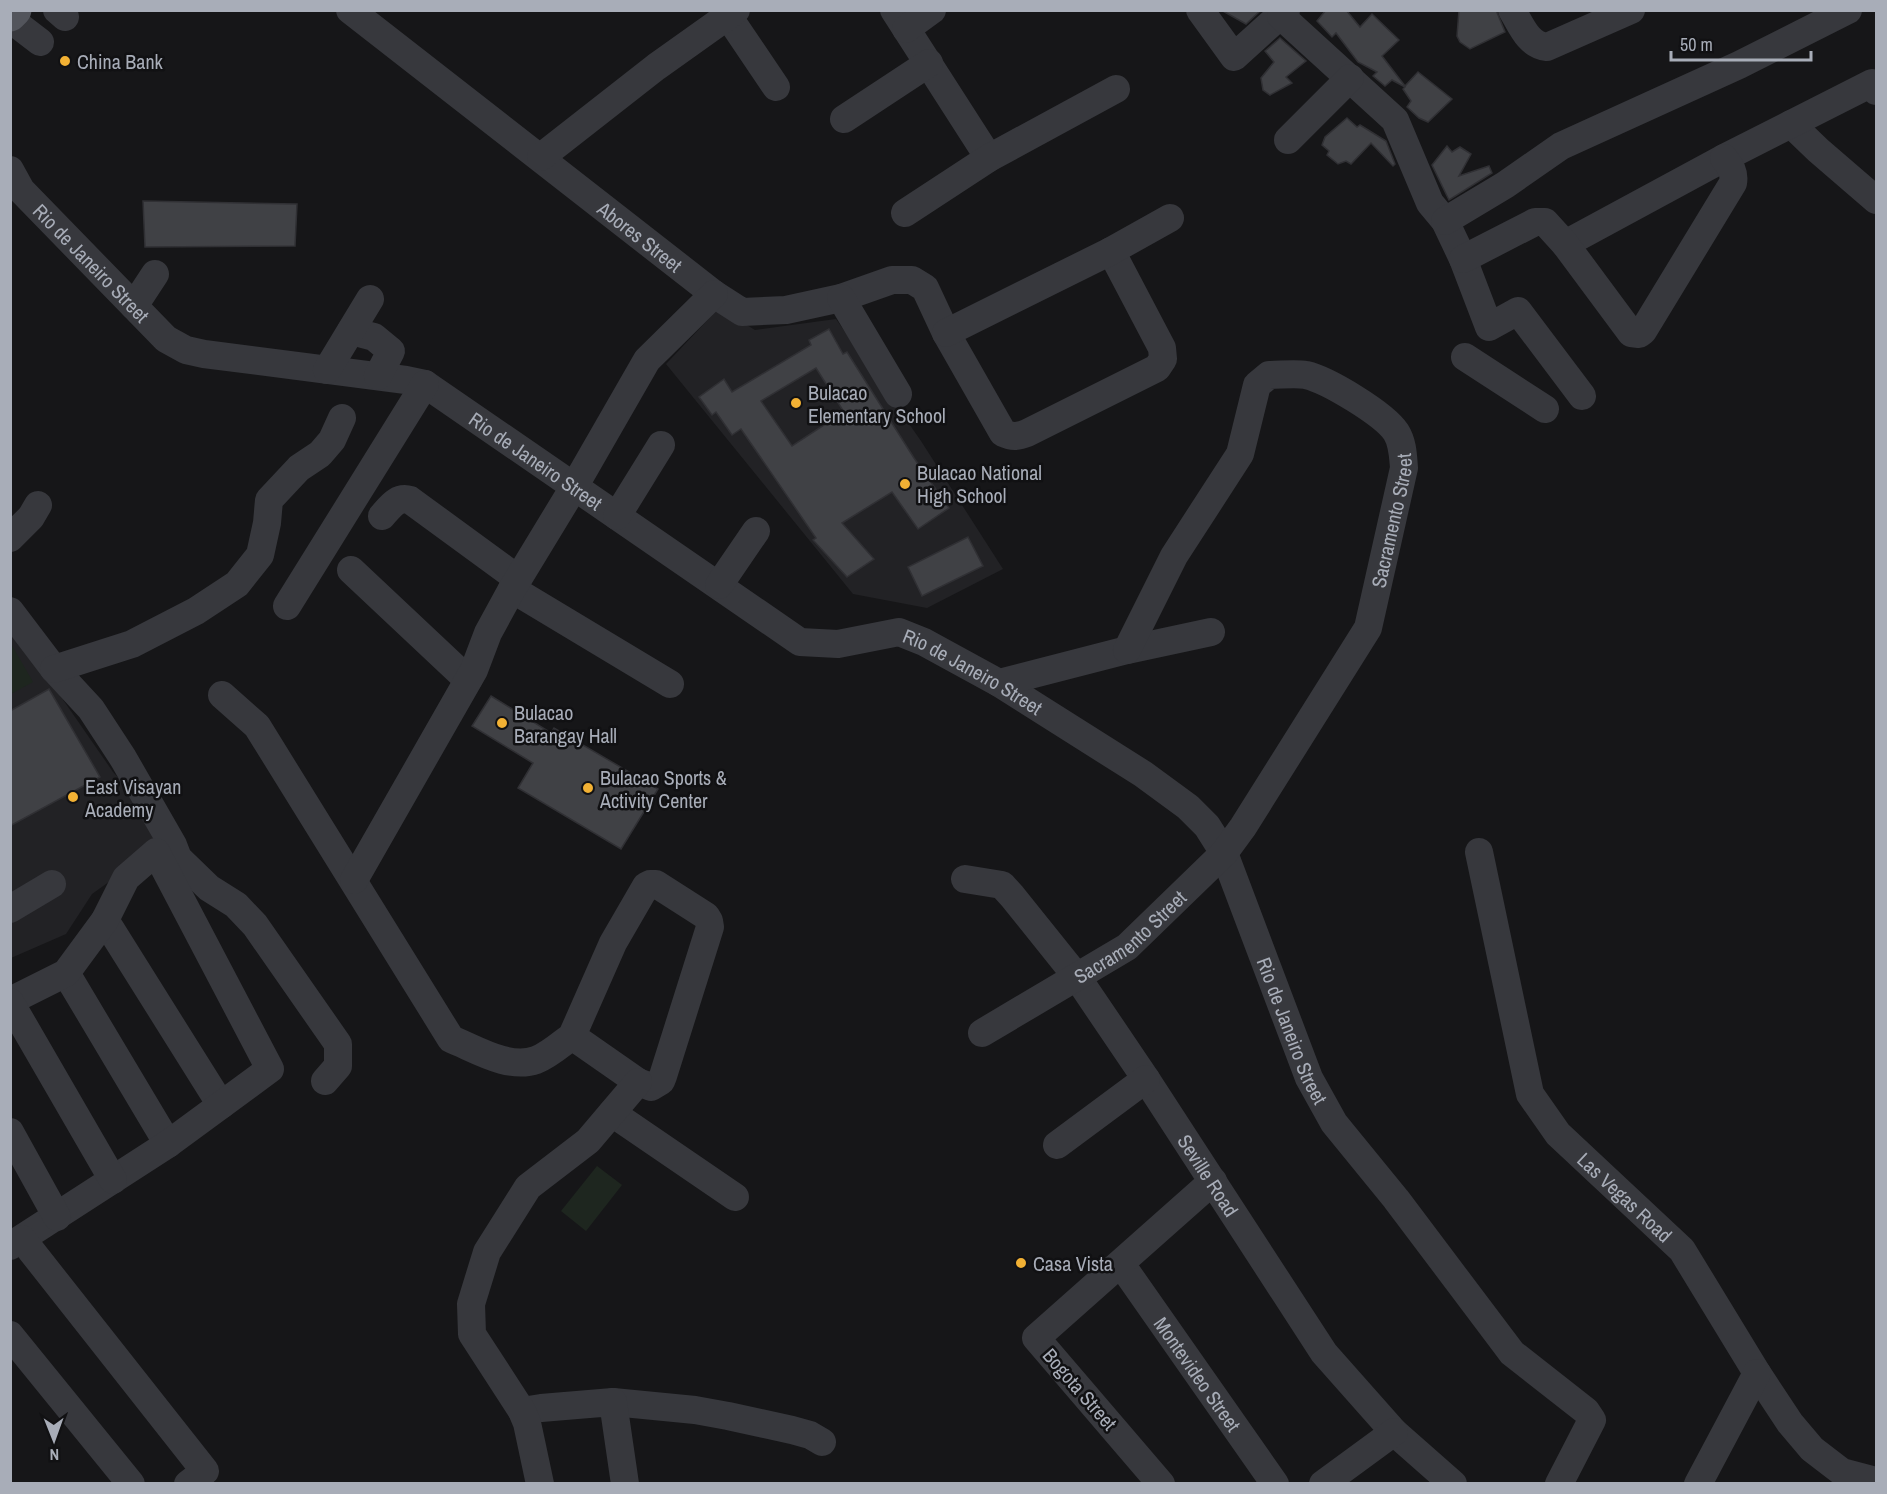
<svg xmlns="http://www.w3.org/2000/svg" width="1887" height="1494" viewBox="0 0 1887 1494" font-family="'Archivo Narrow',sans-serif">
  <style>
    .built { fill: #222225 }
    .green { fill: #1e261f }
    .building { fill: #404145; stroke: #303034; stroke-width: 1.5; fill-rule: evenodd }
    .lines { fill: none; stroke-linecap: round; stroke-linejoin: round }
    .minor { stroke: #37383d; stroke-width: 28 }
    .major { stroke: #53555c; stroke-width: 33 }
    .poi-dot { fill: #f2b134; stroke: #111113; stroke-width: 2 }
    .labels { text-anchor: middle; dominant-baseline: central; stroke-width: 5; stroke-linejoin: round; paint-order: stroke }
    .poi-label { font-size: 20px; fill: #a8adb8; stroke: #111113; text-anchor: start }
    .street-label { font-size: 20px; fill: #a8adb8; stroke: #111113 }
  </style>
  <rect width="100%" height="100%" fill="#161618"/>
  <g class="built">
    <polygon points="719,308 755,330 836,319 921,441 1003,569 927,608 853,594 666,364"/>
    <polygon points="10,615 48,678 113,772 159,823 149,853 92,894 66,934 11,958"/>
  </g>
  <g class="green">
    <polygon points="10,642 33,682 11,694 10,694"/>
    <polygon points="597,1166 622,1185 586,1231 561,1211"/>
  </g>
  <g class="building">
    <polygon points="1221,10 1259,10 1260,11 1246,24"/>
    <polygon points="1326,10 1346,10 1360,27 1372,14 1399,40 1382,56 1405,86 1418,72 1452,99 1428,122 1419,118 1407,107 1411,101 1403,89 1405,87 1392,80 1385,86 1373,76 1377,72 1358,62 1336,33 1332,37 1317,21"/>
    <polygon points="1459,10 1496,10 1505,32 1470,49 1460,42 1457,36"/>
    <polygon points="1280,38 1306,61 1286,77 1292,83 1270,95 1263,90 1261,78 1274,62 1265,51"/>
    <polygon points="1347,118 1357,127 1360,125 1386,141 1395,164 1393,166 1371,143 1351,164 1346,161 1338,164 1327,155 1329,151 1322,145 1325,137"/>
    <polygon points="1447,146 1452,152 1460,147 1471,154 1459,176 1489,166 1492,173 1449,200 1432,165"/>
    <polygon points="143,201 297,204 295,246 145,247"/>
    <path d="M829 329 843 354 847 352 914 458 949 508 918 529 892 492 842 523 874 559 847 577 813 540 816 538 741 429 732 435 716 412 712 415 699 397 724 379 732 392 811 345 809 340ZM816 368 844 412 792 446 761 401Z"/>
    <polygon points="968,537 983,566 922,596 908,567"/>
    <polygon points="49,689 100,777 10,826 10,711"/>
    <polygon points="491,696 551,733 554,728 658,789 621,849 518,788 533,763 472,726"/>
  </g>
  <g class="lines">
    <g class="minor">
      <polyline points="57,10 65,17"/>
      <path id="s1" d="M350 10 714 294 742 312 786 310 841 298 892 280H912L925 288 946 333 1003 433C1012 437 1017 437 1027 433L1157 368 1163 359 1162 348 1111 251"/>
      <polyline points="894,10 989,158"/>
      <polyline points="1200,10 1234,57 1286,10"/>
      <path d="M1512 10C1521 25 1528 45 1547 47L1631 10"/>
      <polyline points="728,16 776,87"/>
      <polyline points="1281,16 1395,120 1430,203 1445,221 1463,259 1489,327 1518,311 1582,396"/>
      <polyline points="10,19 40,42"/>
      <polyline points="906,29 932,10"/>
      <polyline points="844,119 929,63"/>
      <polyline points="1791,124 1818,150 1876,200"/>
      <polyline points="1288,140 1350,78"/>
      <polyline points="541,157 656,67 736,10"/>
      <path id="s2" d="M10 170 21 190 166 339 186 350 204 354 406 380 425 384 800 642 838 644 899 632 924 642 999 683 1143 774 1188 807 1207 826 1224 853 1309 1078 1334 1123 1396 1199 1512 1353 1586 1411 1592 1420 1559 1484"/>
      <polyline points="905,213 989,158 1116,89"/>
      <polyline points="1445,221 1505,185 1561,146 1739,65 1848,10"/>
      <polyline points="1565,244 1724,158 1872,83 1876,91"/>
      <path d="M1463 259 1535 222H1545L1565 244 1631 333 1639 334 1643 331 1733 183C1735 172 1730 166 1724 158"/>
      <polyline points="841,298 898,394"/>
      <polyline points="134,306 155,274"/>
      <polyline points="351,331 374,337 391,351 378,376"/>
      <polyline points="946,333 1111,251 1170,218"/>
      <polyline points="1465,357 1545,409"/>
      <polyline points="327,370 370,299"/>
      <path d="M382 516C390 507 397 496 410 500L518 579"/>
      <polyline points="617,516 661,445"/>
      <polyline points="10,538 31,517 38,505"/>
      <polyline points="351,570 468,680"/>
      <polyline points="719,585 756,531"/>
      <polyline points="512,589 670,684"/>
      <polyline points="287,606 425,384"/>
      <polyline points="10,611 54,669 91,709 123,758 173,845 178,858 209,888 236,905 255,925 338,1044 338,1066 325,1081"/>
      <polyline points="54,669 132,644 196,611 237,584 260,555 267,523 269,500 299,468 320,454 332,440 342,418"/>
      <polyline points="999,683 1127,650 1211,632"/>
      <path d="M222 695 257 726 451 1039C476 1049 509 1070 536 1060 549 1055 561 1044 572 1036L638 1082 651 1087 661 1081 663 1076 710 927 709 921 706 916 656 884H650L646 886 613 943 572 1036"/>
      <path id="s3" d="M1479 852 1530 1094 1558 1134 1682 1250 1757 1373 1790 1423 1812 1449 1842 1472 1876 1481"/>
      <path id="s4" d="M965 879 1002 885 1012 896 1077 977 1146 1079 1324 1353 1394 1432 1453 1484"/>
      <polyline points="354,880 474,670 488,633 512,589 574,487 647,360 714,294"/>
      <polyline points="10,909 52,884"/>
      <polyline points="105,920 221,1105"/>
      <polyline points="66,973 168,1144"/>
      <polyline points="10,1001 66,973 105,920 126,878 156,852 270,1069 168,1144 10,1246"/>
      <polyline points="10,1002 113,1180"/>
      <path id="s5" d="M982 1033 1127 947 1224 853 1243 827 1368 628 1404 468C1403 456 1403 443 1396 432 1384 414 1328 380 1306 375 1295 373 1281 375 1269 375L1257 385 1240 454 1174 556 1127 650"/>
      <polyline points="612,1113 735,1197"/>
      <polyline points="10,1132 57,1217"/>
      <polyline points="1057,1145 1146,1079"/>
      <polyline points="22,1239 205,1471 188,1484"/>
      <path id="s6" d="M1121 1264 1275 1484"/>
      <polyline points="10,1335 131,1484"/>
      <polyline points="613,1402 695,1410 728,1416 792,1430 810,1435 822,1442"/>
      <polyline points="522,1411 541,1408 613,1402 625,1484"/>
      <polyline points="540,1484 527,1423 522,1411 472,1334 471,1304 487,1252 528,1187 588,1141 638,1082"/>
      <polyline points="1161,1484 1036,1338 1213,1181"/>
      <polyline points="1323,1484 1394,1432"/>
      <polyline points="1698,1484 1757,1373"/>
    </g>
    <polyline class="major" points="10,15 15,10"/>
  </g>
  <g class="poi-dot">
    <circle cx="65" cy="61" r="6"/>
    <circle cx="796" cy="403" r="6"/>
    <circle cx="905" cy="484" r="6"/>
    <circle cx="502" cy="723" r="6"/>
    <circle cx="588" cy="788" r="6"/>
    <circle cx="73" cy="797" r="6"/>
    <circle cx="1021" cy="1263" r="6"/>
  </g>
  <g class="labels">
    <g class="poi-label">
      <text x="77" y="61">China Bank</text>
      <text x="808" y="392">Bulacao<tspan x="808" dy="23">Elementary School</tspan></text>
      <text x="917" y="472">Bulacao National<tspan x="917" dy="23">High School</tspan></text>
      <text x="514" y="712">Bulacao<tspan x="514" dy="23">Barangay Hall</tspan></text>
      <text x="600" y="777">Bulacao Sports &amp;<tspan x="600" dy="23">Activity Center</tspan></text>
      <text x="85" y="786">East Visayan<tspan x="85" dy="23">Academy</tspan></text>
      <text x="1033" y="1263">Casa Vista</text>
    </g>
    <g class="street-label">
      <text stroke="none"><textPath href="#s1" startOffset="368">Abores Street</textPath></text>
      <text stroke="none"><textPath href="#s2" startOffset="124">Rio de Janeiro Street</textPath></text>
      <text stroke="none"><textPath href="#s2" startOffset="630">Rio de Janeiro Street</textPath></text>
      <text stroke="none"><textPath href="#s5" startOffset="681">Sacramento Street</textPath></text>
      <text stroke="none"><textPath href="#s2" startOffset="1134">Rio de Janeiro Street</textPath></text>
      <text stroke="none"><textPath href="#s5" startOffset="177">Sacramento Street</textPath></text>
      <text stroke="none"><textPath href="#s2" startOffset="1638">Rio de Janeiro Street</textPath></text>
      <text stroke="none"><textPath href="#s4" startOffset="394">Seville Road</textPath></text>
      <text stroke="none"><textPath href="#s3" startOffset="388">Las Vegas Road</textPath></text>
      <text stroke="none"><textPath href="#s6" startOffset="134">Montevideo Street</textPath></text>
      <text transform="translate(1080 1389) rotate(49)">Bogota Street</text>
    </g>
  </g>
  <rect width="1887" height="1494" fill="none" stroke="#a8adb8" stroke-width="24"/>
  <g transform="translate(54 1440) rotate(179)" stroke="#111113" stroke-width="4.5" paint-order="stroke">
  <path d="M0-4.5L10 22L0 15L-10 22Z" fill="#a8adb8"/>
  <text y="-9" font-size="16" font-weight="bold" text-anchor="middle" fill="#a8adb8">N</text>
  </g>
  <path d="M1671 51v9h140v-9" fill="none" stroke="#a8adb8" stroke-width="3"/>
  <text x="1680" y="51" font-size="18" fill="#a8adb8" stroke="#111113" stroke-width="4.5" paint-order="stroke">50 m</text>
</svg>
